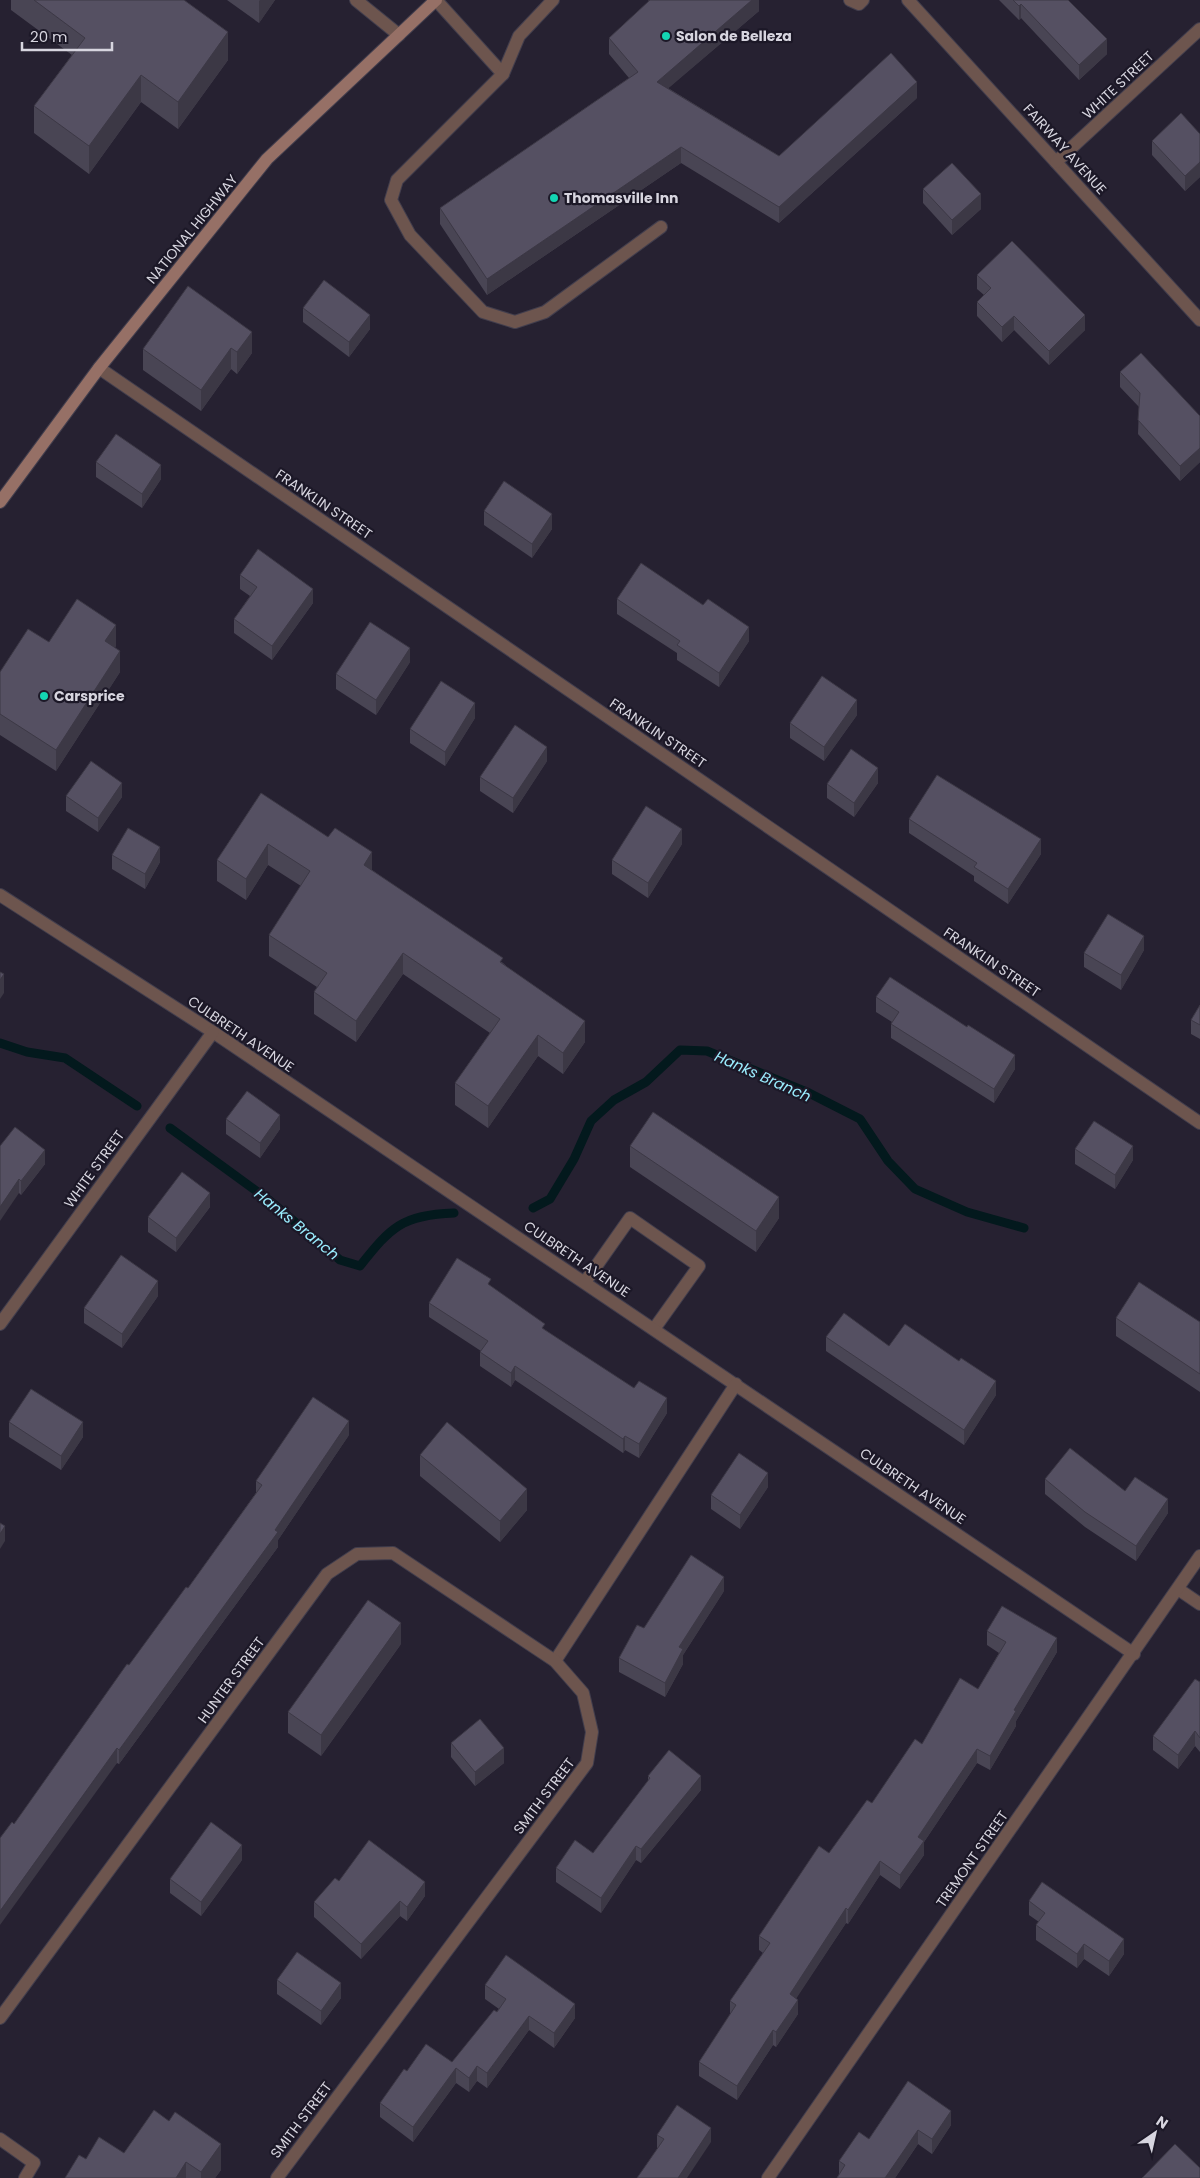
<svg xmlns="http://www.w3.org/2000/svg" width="1200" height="2178" viewBox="0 0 1200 2178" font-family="Poppins,sans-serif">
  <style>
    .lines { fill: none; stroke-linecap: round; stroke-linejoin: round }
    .stream { stroke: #03191d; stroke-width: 9 }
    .service-casing { stroke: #423e4d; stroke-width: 14 }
    .minor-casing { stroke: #423e4d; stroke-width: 14 }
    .secondary-casing { stroke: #423e4d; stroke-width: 14 }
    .service { stroke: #6d554e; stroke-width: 12 }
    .minor { stroke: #6d554e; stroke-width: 12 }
    .secondary { stroke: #967066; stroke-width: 12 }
    .wall { fill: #494554 }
    .shaded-wall { fill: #3c3845 }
    .building { fill: #555062; stroke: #3c3845 }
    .poi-dot { fill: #14d5b3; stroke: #1c1827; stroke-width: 2 }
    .labels { text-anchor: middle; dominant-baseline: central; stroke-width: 4.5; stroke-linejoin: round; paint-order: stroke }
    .poi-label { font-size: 14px; font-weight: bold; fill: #d7d5df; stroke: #1c1827; text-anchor: start }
    .street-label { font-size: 14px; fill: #d7d5df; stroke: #1c1827 }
    .water-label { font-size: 15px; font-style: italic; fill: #9aedfe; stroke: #1c1827 }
  </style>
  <rect width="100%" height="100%" fill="#262131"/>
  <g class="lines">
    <g class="stream">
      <polyline points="0,1043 27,1052 65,1058 137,1106"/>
      <path d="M170 1128 270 1201 340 1260 360 1266C391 1227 402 1215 454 1213"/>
      <polyline points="533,1208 550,1199 574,1159 591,1121 614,1100 646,1082 680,1050 707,1051 809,1093 860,1119 888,1161 915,1189 967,1212 1024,1228"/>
    </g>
    <g class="service-casing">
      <g id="service">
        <polyline points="356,0 399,35"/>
        <polyline points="436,0 503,74"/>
        <polyline points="553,0 519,36 503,74 397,180 391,200 410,235 483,312 515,322 545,312 661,227"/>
        <polyline points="850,0 859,4 863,0"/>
        <polyline points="585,1282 630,1218 699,1266 654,1329"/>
        <polyline points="1178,1589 1200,1604"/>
        <polyline points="0,2139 34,2163 25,2178"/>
      </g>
    </g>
    <g class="minor-casing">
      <g id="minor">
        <polyline points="908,0 1200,320"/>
        <polyline points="1056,162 1200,29"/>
        <polyline points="99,368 1200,1123"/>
        <polyline points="0,895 213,1032 1134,1654"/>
        <polyline points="0,1324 213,1032"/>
        <polyline points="555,1661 736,1384"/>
        <polyline points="0,2018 327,1574 357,1554 393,1553 555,1661 583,1693 592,1732 587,1763 277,2178"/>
        <polyline points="768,2178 1200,1556"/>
      </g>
    </g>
    <g class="secondary-casing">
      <polyline id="secondary" points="0,502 99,368 267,159 436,0"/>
    </g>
    <use href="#service" class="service"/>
    <use href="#minor" class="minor"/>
    <use href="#secondary" class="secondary"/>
  </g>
  <g class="wall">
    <polygon points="11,0 184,0 228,60 178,129 141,102 89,174 34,133 34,106 72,55 11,10"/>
    <polygon points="227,0 275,0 259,23"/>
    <polygon points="648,0 759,0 759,11 668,88 779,156 917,98 779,223 681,163 487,295 440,224 440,208 629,78 609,54 609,38 649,1"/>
    <polygon points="999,0 1068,0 1107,54 1079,80 1021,18 1019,20"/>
    <polygon points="1200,134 1200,177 1185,191 1152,155 1152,141"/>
    <polygon points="923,189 981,209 952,235 923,203"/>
    <polygon points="977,275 1085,330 1049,365 1014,330 1002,342 977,316 977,302 984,295 977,289"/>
    <polygon points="303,308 370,329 349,357 303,322"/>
    <polygon points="252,332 252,353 237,374 231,369 201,411 143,370 143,349"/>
    <polygon points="1120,372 1200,416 1200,462 1180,481 1138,434 1139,407 1120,387"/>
    <polygon points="96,462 161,479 142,508 96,477"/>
    <polygon points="484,511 552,529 532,558 484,525"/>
    <polygon points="240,575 313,603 272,660 234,633 234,619 250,596 240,589"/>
    <polygon points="617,599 749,641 719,687 677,660 677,653 617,614"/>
    <polygon points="49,642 116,646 115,647 120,672 56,771 0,735 0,672"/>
    <polygon points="410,662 376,715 336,689 336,674"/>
    <polygon points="857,715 824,761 790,738 790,723"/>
    <polygon points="475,718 445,766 410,743 410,729"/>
    <polygon points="547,761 513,813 480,791 480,777"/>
    <polygon points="878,783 854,817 827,798 827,784"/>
    <polygon points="261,793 372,870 503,963 585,1042 563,1074 538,1056 488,1128 455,1105 455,1083 490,1033 403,974 356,1042 314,1014 314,992 317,987 269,956 269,935 301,886 268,865 246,900 217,881 217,860"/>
    <polygon points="66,796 122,797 98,832 66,811"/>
    <polygon points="909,819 1041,854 1008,904 974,881 974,876 909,833"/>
    <polygon points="682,844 648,898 612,874 612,860"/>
    <polygon points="112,855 160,862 145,889 112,869"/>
    <polygon points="1144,950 1121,990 1084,967 1084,953"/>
    <polygon points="876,997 1015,1069 994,1103 891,1038 891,1024 892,1022 876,1012"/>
    <polygon points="1200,1005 1200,1039 1191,1034 1191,1020"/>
    <polygon points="226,1119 280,1129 260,1158 226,1134"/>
    <polygon points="0,1146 45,1164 21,1195 19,1193"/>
    <polygon points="630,1146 779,1218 756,1252 630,1167"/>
    <polygon points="1075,1149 1133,1160 1115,1189 1075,1164"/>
    <polygon points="210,1207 176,1252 148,1232 148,1217"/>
    <polygon points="491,1286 545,1330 667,1413 639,1458 625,1450 623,1453 515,1380 511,1387 480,1366 480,1352 481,1351 429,1317 429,1303"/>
    <polygon points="158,1296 122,1348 84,1323 84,1308"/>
    <polygon points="1116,1318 1200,1322 1200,1392 1116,1336"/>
    <polygon points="826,1337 889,1346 996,1395 964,1445 826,1351"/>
    <polygon points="9,1422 83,1437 61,1470 9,1437"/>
    <polygon points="349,1435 278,1540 278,1547 119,1764 117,1763 14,1824 129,1665 188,1588 256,1493 256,1481"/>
    <polygon points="420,1455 527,1510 500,1542 420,1476"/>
    <polygon points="1045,1479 1125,1491 1168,1513 1136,1561 1085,1527 1045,1494"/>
    <polygon points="768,1487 740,1529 711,1509 711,1495"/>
    <polygon points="724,1591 683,1655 683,1664 665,1697 619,1672 619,1658 644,1628"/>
    <polygon points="987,1631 1057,1652 1016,1721 1016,1726 990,1770 977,1763 924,1842 924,1855 900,1889 880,1875 848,1924 846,1923 796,1998 798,2014 776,2047 773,2045 737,2100 699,2076 699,2062 730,2015 730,2001 763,1953 759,1950 759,1936 829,1853 872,1803 922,1744 978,1689 999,1653 987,1645"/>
    <polygon points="401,1644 321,1756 288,1733 288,1712"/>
    <polygon points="1200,1682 1200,1752 1195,1746 1178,1769 1153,1750 1153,1736"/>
    <polygon points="451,1743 504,1763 475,1786 451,1757"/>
    <polygon points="648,1776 701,1790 641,1863 636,1860 601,1913 556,1882 556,1868 593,1853 648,1781"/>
    <polygon points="242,1860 201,1916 170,1893 170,1879"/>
    <polygon points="339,1881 425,1896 407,1921 400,1916 361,1959 314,1917 314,1902"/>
    <polygon points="1029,1901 1124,1954 1109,1976 1084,1959 1077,1968 1036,1940 1036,1925 1039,1922 1029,1915"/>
    <polygon points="277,1980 341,1998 321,2025 277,1994"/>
    <polygon points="485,1985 575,2018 554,2048 529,2030 487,2088 477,2081 469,2092 456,2083 413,2142 380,2117 380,2103 452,2062 499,2009 485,1999"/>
    <polygon points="908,2081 951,2125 932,2154 918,2144 895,2178 837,2178 839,2174 839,2161 869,2139"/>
    <polygon points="154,2110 221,2170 215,2178 65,2178 86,2159 124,2153"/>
    <polygon points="657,2135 711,2142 657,2148"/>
  </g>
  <g class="shaded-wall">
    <polygon points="260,0 275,0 259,23 259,1"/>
    <polygon points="752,0 759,0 759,11 657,98 657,82"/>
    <polygon points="1021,4 1021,18 1019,20 1019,6"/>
    <polygon points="228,32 228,60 178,129 178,102"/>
    <polygon points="1107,39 1107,54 1079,80 1079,65"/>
    <polygon points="141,75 141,102 89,174 89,146"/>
    <polygon points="917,82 917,98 779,223 779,207"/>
    <polygon points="681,147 681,163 487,295 487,279"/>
    <polygon points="1200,162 1200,177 1185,191 1185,176"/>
    <polygon points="981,194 981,209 952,235 952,220"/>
    <polygon points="370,315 370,329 349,357 349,342"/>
    <polygon points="1085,315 1085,330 1049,365 1049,351"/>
    <polygon points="1014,316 1014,330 1002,342 1002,327"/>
    <polygon points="252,332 252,353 237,374 237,352"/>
    <polygon points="231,348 231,369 201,411 201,390"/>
    <polygon points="1200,448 1200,462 1180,481 1180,466"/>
    <polygon points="161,465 161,479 142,508 142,494"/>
    <polygon points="552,514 552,529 532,558 532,544"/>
    <polygon points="313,589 313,603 272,660 272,646"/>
    <polygon points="116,625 116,646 105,662 105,641"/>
    <polygon points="749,627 749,641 719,687 719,673"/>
    <polygon points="410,648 410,662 376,715 376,700"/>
    <polygon points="120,651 120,672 56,771 56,750"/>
    <polygon points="857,700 857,715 824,761 824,747"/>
    <polygon points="475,703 475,718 445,766 445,752"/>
    <polygon points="547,747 547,761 513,813 513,798"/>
    <polygon points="878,768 878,783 854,817 854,803"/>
    <polygon points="122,783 122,797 98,832 98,818"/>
    <polygon points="682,829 682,844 648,898 648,883"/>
    <polygon points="1041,839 1041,854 1008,904 1008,889"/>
    <polygon points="268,844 268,865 246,900 246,879"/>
    <polygon points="160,847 160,862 145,889 145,874"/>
    <polygon points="372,852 372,873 364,865"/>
    <polygon points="1144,936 1144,950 1121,990 1121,975"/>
    <polygon points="403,953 403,974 356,1042 356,1021"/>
    <polygon points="4,974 4,993 0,999 0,980"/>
    <polygon points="585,1021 585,1042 563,1074 563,1053"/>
    <polygon points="538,1035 538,1056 488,1128 488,1106"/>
    <polygon points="1015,1055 1015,1069 994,1103 994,1089"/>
    <polygon points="280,1115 280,1129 260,1158 260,1143"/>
    <polygon points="1133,1146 1133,1160 1115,1189 1115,1175"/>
    <polygon points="45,1150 45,1164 21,1195 21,1181"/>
    <polygon points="19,1179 19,1193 0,1221 0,1207"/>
    <polygon points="210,1193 210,1207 176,1252 176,1238"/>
    <polygon points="779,1197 779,1218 756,1252 756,1231"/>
    <polygon points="158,1281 158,1296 122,1348 122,1334"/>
    <polygon points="515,1366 515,1380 511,1387 511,1373"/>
    <polygon points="996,1381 996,1395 964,1445 964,1430"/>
    <polygon points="667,1398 667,1413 639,1458 639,1444"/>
    <polygon points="349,1421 349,1435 278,1540 278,1547 119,1764 119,1750 275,1530"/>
    <polygon points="83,1422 83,1437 61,1470 61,1456"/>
    <polygon points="625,1436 625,1450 623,1453 623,1439"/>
    <polygon points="768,1473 768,1487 740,1529 740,1515"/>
    <polygon points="527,1489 527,1510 500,1542 500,1521"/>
    <polygon points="1168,1499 1168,1513 1136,1561 1136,1546"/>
    <polygon points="5,1526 5,1541 0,1549 0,1534"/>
    <polygon points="724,1577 724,1591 683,1655 683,1664 665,1697 665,1683 679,1647"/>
    <polygon points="401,1623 401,1644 321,1756 321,1735"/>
    <polygon points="1057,1638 1057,1652 1016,1721 1016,1726 990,1770 990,1756 1014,1710"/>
    <polygon points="1195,1731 1195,1746 1178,1769 1178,1755"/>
    <polygon points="117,1748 117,1763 0,1925 0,1911"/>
    <polygon points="504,1748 504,1763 475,1786 475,1772"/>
    <polygon points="977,1749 977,1763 924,1842 924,1855 900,1889 900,1875 918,1837"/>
    <polygon points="701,1776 701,1790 641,1863 641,1849"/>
    <polygon points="242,1845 242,1860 201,1916 201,1902"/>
    <polygon points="636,1846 636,1860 601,1913 601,1898"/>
    <polygon points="880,1861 880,1875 848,1924 848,1910"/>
    <polygon points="425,1882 425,1896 407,1921 407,1907"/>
    <polygon points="400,1901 400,1916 361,1959 361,1944"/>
    <polygon points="846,1908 846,1923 790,2008 790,1994"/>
    <polygon points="1124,1939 1124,1954 1109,1976 1109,1961"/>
    <polygon points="1084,1944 1084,1959 1077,1968 1077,1954"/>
    <polygon points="341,1983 341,1998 321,2025 321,2011"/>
    <polygon points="798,2000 798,2014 776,2047 776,2032"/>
    <polygon points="575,2004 575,2018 554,2048 554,2033"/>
    <polygon points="529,2016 529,2030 487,2088 487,2073"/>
    <polygon points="773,2030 773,2045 737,2100 737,2086"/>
    <polygon points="477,2066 477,2081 469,2092 469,2078"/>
    <polygon points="456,2068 456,2083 413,2142 413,2127"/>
    <polygon points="951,2111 951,2125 932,2154 932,2139"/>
    <polygon points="711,2128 711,2142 687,2178 678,2178"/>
    <polygon points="918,2130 918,2144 895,2178 885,2178"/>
    <polygon points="221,2144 221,2170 215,2178 201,2178 201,2172"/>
    <polygon points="186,2162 186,2178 176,2178"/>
  </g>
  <g class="building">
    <polygon points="34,0 184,0 228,32 178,102 141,75 89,146 34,106 85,38"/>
    <polygon points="650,0 752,0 657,82 779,156 891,53 917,82 779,207 681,147 487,279 440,208 638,72 609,38"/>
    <polygon points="1013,0 1068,0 1107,39 1079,65 1021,4 1019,6"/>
    <polygon points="1181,113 1200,134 1200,162 1185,176 1152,141"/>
    <polygon points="952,163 981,194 952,220 923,189"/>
    <polygon points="1012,241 1085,315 1049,351 1014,316 1002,327 977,302 991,288 977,275"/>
    <polygon points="324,280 370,315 349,342 303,308"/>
    <polygon points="188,286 252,332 237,352 231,348 201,390 143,349"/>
    <polygon points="1141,353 1200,416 1200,448 1180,466 1138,420 1140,393 1120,372"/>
    <polygon points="116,434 161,465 142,494 96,462"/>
    <polygon points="504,481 552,514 532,544 484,511"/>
    <polygon points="258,549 313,589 272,646 234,619 257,587 240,575"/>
    <polygon points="641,563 703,605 708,599 749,627 719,673 677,645 680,641 617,599"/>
    <polygon points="77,599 116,625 105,641 120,651 56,750 0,714 0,672 28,629 49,642"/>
    <polygon points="370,622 410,648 376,700 336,674"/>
    <polygon points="822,676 857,700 824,747 790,723"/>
    <polygon points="441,681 475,703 445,752 410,729"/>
    <polygon points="515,725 547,747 513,798 480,777"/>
    <polygon points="851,749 878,768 854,803 827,784"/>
    <polygon points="91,761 122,783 98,818 66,796"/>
    <polygon points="937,775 1041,839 1008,889 974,867 977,863 909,819"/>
    <polygon points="261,793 328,837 335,828 372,852 364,865 503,958 500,962 585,1021 563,1053 538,1035 488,1106 455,1083 500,1019 403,953 356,1021 314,992 327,973 269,935 310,871 268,844 246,879 217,860"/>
    <polygon points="646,806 682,829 648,883 612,860"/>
    <polygon points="128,828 160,847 145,874 112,855"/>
    <polygon points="1108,914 1144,936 1121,975 1084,953"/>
    <polygon points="0,972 4,974 0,980"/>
    <polygon points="890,977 967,1027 968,1025 1015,1055 994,1089 891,1024 899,1012 876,997"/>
    <polygon points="1200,1005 1200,1025 1191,1020"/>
    <polygon points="247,1091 280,1115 260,1143 226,1119"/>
    <polygon points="653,1112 779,1197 756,1231 630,1146"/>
    <polygon points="1094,1121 1133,1146 1115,1175 1075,1149"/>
    <polygon points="15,1127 45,1150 21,1181 19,1179 0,1207 0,1146"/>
    <polygon points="182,1172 210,1193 176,1238 148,1217"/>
    <polygon points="121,1255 158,1281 122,1334 84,1308"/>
    <polygon points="457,1258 491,1279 488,1284 545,1324 542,1328 634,1388 639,1381 667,1398 639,1444 625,1436 623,1439 515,1366 511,1373 480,1352 488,1341 429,1303"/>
    <polygon points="1139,1282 1200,1322 1200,1374 1116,1318"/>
    <polygon points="844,1313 889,1346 905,1324 959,1361 961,1358 996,1381 964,1430 826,1337"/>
    <polygon points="31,1389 83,1422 61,1456 9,1422"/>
    <polygon points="313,1397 349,1421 275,1530 278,1532 119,1750 117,1748 0,1911 0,1838 12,1822 14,1824 127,1664 129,1665 186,1587 188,1588 262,1485 256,1481"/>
    <polygon points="447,1422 527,1489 500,1521 420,1455"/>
    <polygon points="1070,1448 1125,1491 1135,1477 1168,1499 1136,1546 1085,1512 1045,1479"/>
    <polygon points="739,1453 768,1473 740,1515 711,1495"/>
    <polygon points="0,1523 5,1526 0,1534"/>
    <polygon points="691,1555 724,1577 679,1647 683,1649 665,1683 619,1658 637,1625 644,1628"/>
    <polygon points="368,1600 401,1623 321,1735 288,1712"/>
    <polygon points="1002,1606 1057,1638 1014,1710 1016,1711 990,1756 977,1749 918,1837 924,1841 900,1875 880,1861 848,1910 846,1908 790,1994 798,2000 776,2032 773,2030 737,2086 699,2062 736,2005 730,2001 770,1943 759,1936 819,1846 829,1853 867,1800 872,1803 915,1739 922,1744 960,1678 978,1689 1006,1642 987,1631"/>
    <polygon points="1195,1679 1200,1682 1200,1738 1195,1731 1178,1755 1153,1736"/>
    <polygon points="480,1719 504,1748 475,1772 451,1743"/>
    <polygon points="669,1750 701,1776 641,1849 636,1846 601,1898 556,1868 575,1840 593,1853 650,1778 648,1776"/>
    <polygon points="211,1822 242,1845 201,1902 170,1879"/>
    <polygon points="369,1840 425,1882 407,1907 400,1901 361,1944 314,1902 335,1878 339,1881"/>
    <polygon points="1042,1882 1124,1939 1109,1961 1084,1944 1077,1954 1036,1925 1045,1913 1029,1901"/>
    <polygon points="297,1952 341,1983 321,2011 277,1980"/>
    <polygon points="506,1955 575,2004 554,2033 529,2016 487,2073 477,2066 469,2078 456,2068 413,2127 380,2103 404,2069 407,2071 426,2044 452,2062 494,2010 497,2012 506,1999 485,1985"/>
    <polygon points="908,2081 951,2111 932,2139 918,2130 885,2178 837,2178 845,2165 839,2161 859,2132 869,2139"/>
    <polygon points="677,2105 711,2128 678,2178 637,2178 664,2139 657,2135"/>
    <polygon points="154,2110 169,2121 175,2112 221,2144 201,2172 186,2162 176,2178 65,2178 79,2155 86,2159 99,2137 124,2153"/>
    <polygon points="1175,2144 1200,2168 1200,2178 1142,2178"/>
  </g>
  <g class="poi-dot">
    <circle cx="666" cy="36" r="5"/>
    <circle cx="554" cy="198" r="5"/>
    <circle cx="44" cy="696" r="5"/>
  </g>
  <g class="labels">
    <g class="poi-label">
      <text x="676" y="36">Salon de Belleza</text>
      <text x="564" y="198">Thomasville Inn</text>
      <text x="54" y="696">Carsprice</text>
    </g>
    <g class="street-label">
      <text transform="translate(1118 85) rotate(-43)">WHITE STREET</text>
      <text transform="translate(1065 149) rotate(48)">FAIRWAY AVENUE</text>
      <text transform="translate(192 229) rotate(-51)">NATIONAL HIGHWAY</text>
      <text transform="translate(324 504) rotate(34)">FRANKLIN STREET</text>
      <text transform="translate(658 733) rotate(34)">FRANKLIN STREET</text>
      <text transform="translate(992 962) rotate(34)">FRANKLIN STREET</text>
      <text transform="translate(241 1034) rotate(34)">CULBRETH AVENUE</text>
      <text transform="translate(94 1169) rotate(-54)">WHITE STREET</text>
      <text transform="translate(577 1259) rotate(34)">CULBRETH AVENUE</text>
      <text transform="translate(913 1486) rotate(34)">CULBRETH AVENUE</text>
      <text transform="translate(231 1680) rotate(-54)">HUNTER STREET</text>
      <text transform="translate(544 1796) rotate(-53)">SMITH STREET</text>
      <text transform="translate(972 1859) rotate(-55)">TREMONT STREET</text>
      <text transform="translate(301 2120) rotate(-53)">SMITH STREET</text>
    </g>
    <g class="water-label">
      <text transform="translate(763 1076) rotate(24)">Hanks Branch</text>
      <text transform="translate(297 1224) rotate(39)">Hanks Branch</text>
    </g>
  </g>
  <g transform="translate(1155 2133) rotate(34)" stroke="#1c1827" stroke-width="4" paint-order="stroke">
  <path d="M0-4L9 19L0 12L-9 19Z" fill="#d7d5df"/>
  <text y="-8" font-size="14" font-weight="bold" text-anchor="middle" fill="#d7d5df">N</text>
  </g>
  <path d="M22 42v8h90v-8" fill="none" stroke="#d7d5df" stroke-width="2.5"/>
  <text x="30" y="42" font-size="15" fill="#d7d5df" stroke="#1c1827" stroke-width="4" paint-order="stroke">20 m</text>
</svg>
